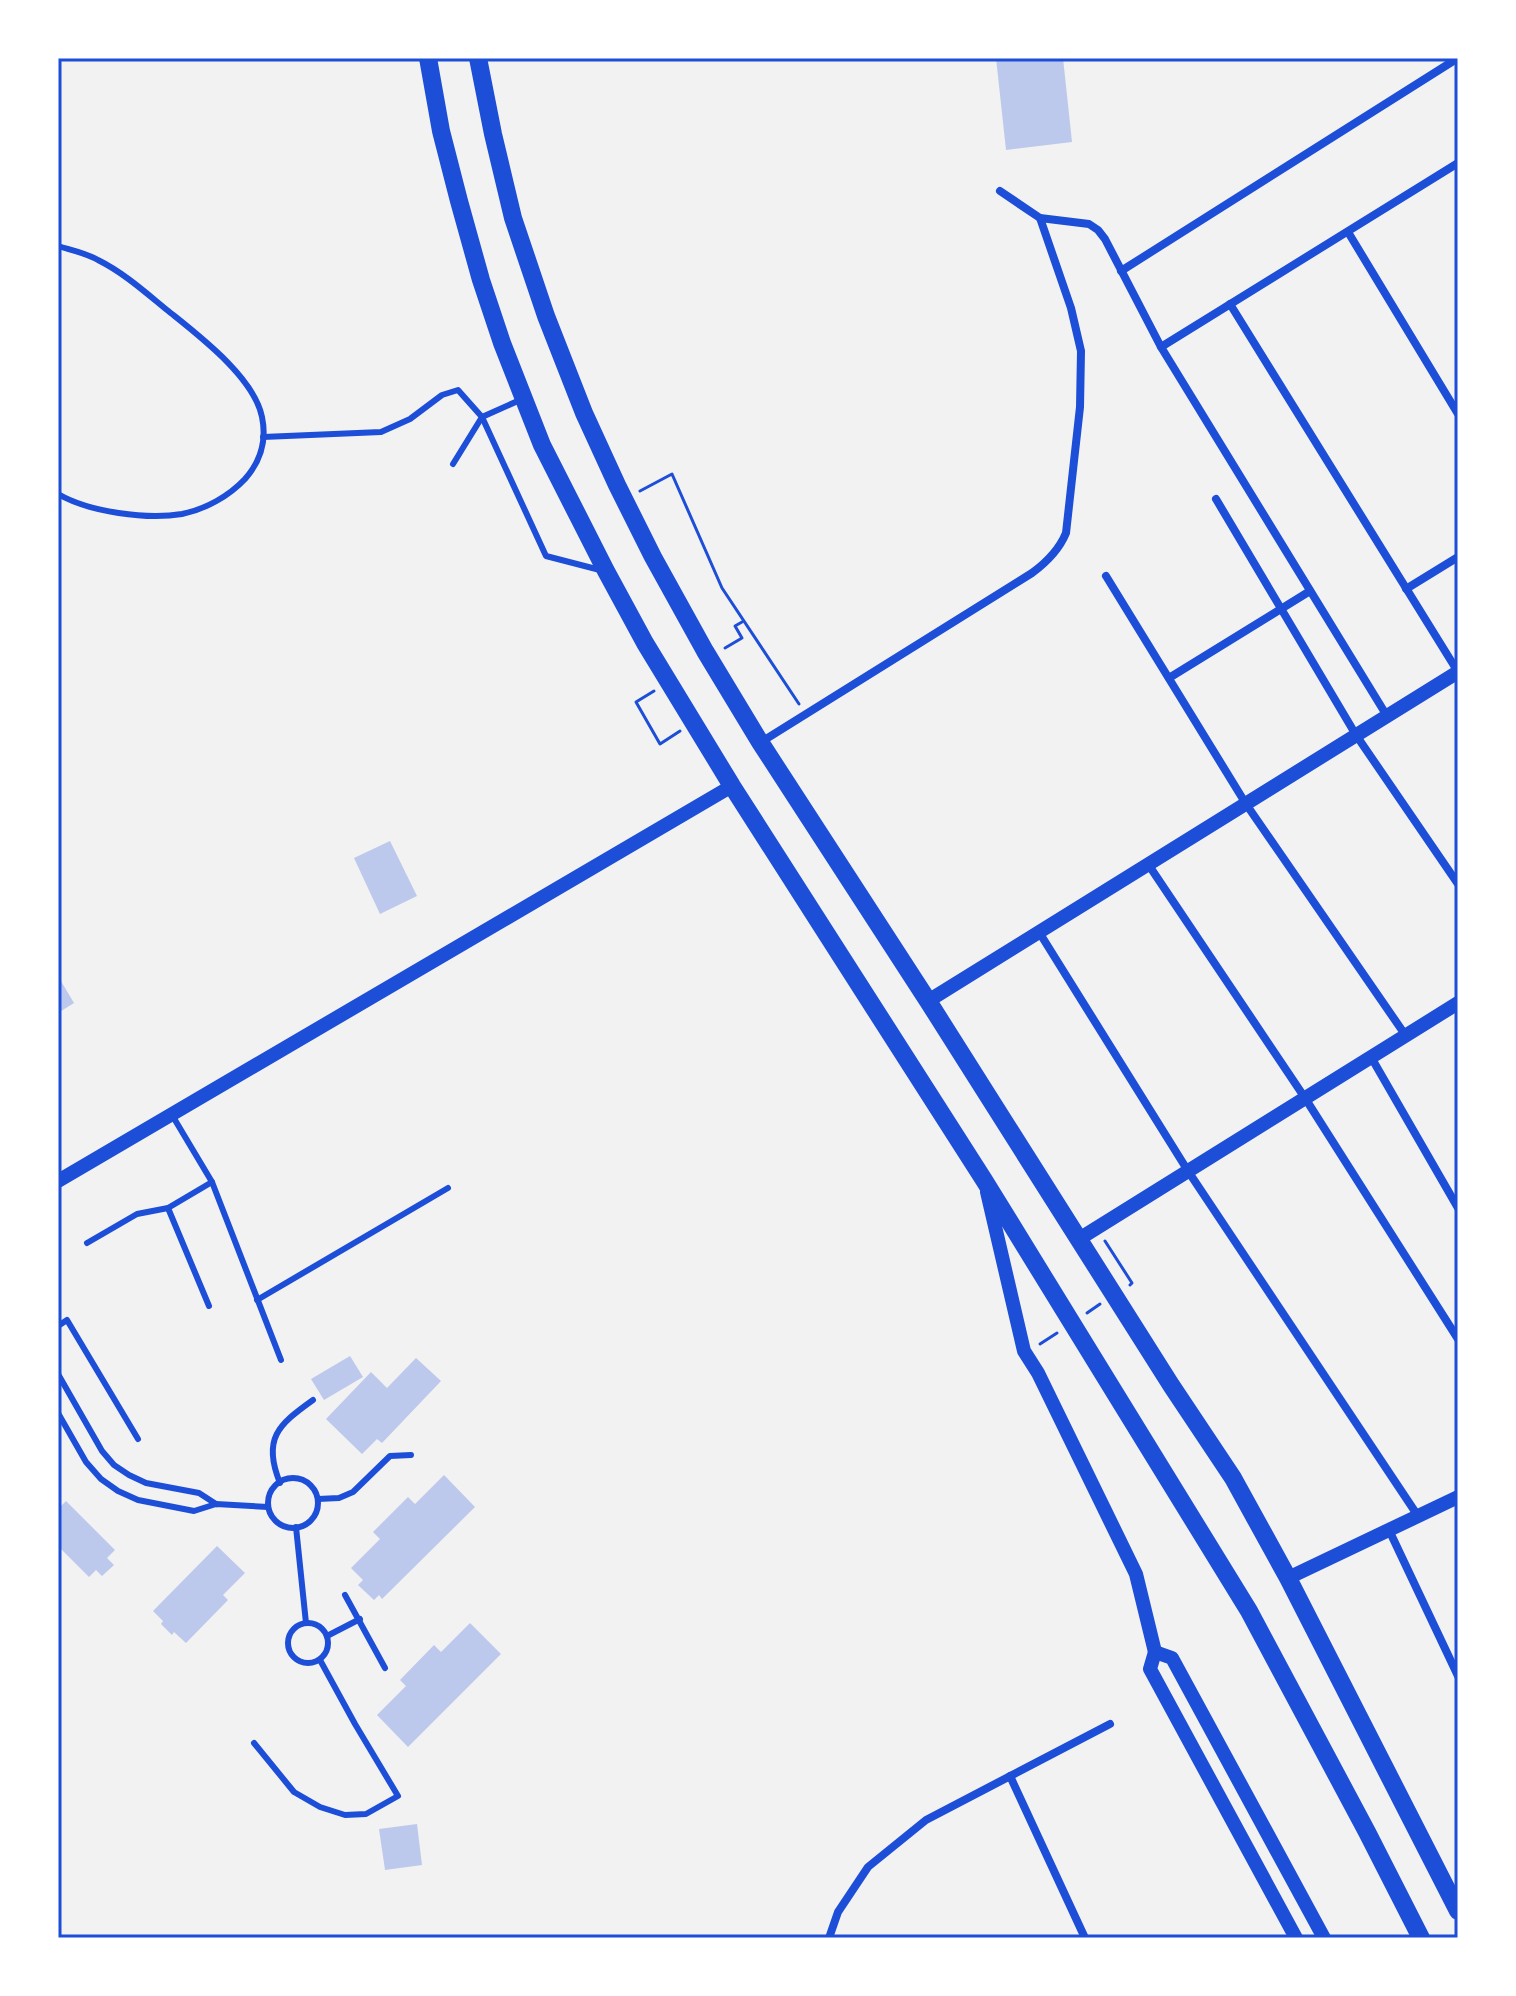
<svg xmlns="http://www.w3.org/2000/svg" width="1516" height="1996" viewBox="0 0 1516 1996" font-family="Montserrat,sans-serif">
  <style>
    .building { fill: #bdc9ec }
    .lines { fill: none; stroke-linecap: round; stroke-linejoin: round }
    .path { stroke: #1d4ed8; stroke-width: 3 }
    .service { stroke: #1d4ed8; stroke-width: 6 }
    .minor { stroke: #1d4ed8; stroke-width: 8 }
    .tertiary { stroke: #1d4ed8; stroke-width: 14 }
    .trunk { stroke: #1d4ed8; stroke-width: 18 }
    .neatline { fill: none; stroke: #1d4ed8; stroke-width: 3 }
  </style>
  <rect width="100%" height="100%" fill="#f2f2f2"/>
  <g class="building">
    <polygon points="996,58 1063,58 1072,142 1006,150"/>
    <polygon points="390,841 417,896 380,914 354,858"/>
    <polygon points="58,976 74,1003 58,1013"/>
    <polygon points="350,1356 363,1377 324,1400 311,1379"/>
    <polygon points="416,1358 441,1381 382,1443 377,1439 362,1454 326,1419 371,1372 387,1388"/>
    <polygon points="444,1475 475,1507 382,1599 379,1595 374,1600 358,1585 363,1580 351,1568 380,1539 373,1532 408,1497 415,1504"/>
    <polygon points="66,1501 115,1550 107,1558 114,1565 102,1576 96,1570 89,1577 58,1546 58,1509"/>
    <polygon points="217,1546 245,1573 223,1595 228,1600 186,1643 174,1632 172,1635 161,1624 163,1621 153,1611"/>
    <polygon points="470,1623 501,1654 408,1747 377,1715 406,1686 400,1680 434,1645 441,1652"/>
    <polygon points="417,1824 422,1865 385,1870 379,1829"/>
  </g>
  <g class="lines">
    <g class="path">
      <polyline points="640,491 672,474 722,588 799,704"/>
      <polyline points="725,648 742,638 735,626 742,622"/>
      <polyline points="654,691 636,702 660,744 680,731"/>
      <polyline points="1105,1241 1132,1283 1130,1285"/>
      <polyline points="1087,1313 1100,1304"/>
      <polyline points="1040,1344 1057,1333"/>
    </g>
    <g class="service">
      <path d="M58 246C71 250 86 253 98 260 124 273 145 292 167 310 198 335 254 377 262 417 267 441 260 462 245 479 229 496 206 509 182 514 147 520 89 512 58 494"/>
      <polyline points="263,437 381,432 410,419 442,395 458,390 482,417 546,556 600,570"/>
      <polyline points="453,464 482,417 520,400"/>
      <polyline points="172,1115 212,1182 281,1360"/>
      <polyline points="168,1208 209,1306"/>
      <polyline points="87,1243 137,1214 168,1208 212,1182"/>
      <polyline points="257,1300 448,1188"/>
      <polyline points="58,1326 67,1320 138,1439"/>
      <polyline points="58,1374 102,1451 114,1465 129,1475 146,1483 199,1493 216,1504"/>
      <polyline points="58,1413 86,1462 101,1479 118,1491 138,1500 194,1511 216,1504 268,1507"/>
      <circle cx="293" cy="1503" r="25"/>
      <path d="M280 1483C262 1439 278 1425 313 1400"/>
      <polyline points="318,1499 339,1498 353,1492 390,1456 411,1455"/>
      <polyline points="296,1527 306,1623"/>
      <polyline points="345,1595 385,1668"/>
      <circle cx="308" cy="1643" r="20"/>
      <polyline points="327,1636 360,1619"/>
      <polyline points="254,1743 294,1792 320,1807 345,1815 366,1814 398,1796 355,1724 320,1660"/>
    </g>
    <g class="minor">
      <polyline points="1040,218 1089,224 1098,230 1105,239 1161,347 1387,716"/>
      <polyline points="1348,232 1458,414"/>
      <polyline points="1121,271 1458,58"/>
      <polyline points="1230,304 1458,672"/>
      <polyline points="1161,347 1458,163"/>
      <polyline points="1216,499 1356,735 1458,884"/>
      <polyline points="1106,576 1246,804 1406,1036"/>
      <polyline points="1406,589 1458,557"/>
      <polyline points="1169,678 1310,591"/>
      <path d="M761 742 1032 573C1047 562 1059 550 1066 533L1080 407 1081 351 1071 308 1040 218 1000 191"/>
      <polyline points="1148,864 1305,1098 1458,1339"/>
      <polyline points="1039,932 1188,1171 1418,1516"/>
      <polyline points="1371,1057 1458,1208"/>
      <polyline points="1389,1530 1458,1676"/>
      <polyline points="1010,1776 1085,1938"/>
      <polyline points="829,1938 838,1912 868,1867 926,1820 1110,1724"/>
    </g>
    <g class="tertiary">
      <polyline points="928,1001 1458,672"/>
      <polyline points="58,1181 732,786"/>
      <polyline points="987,1192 1024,1351 1038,1373 1136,1574 1155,1652"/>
      <polyline points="1079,1239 1458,1003"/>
      <polyline points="1288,1578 1458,1497"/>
      <polyline points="1296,1938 1150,1669 1155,1652 1172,1658 1324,1938"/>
    </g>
    <g class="trunk">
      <polyline points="428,58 441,131 459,201 481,280 502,343 542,445 606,571 645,643 732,786 984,1180 1249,1611 1367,1832 1421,1938"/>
      <polyline points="478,58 493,134 513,218 546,316 584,413 617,485 653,557 705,651 760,742 928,1001 1171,1385 1233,1478 1288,1578 1458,1911"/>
    </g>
  </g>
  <rect width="1516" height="1996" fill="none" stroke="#ffffff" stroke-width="120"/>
  <rect x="60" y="60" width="1396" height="1876" class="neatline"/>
</svg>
